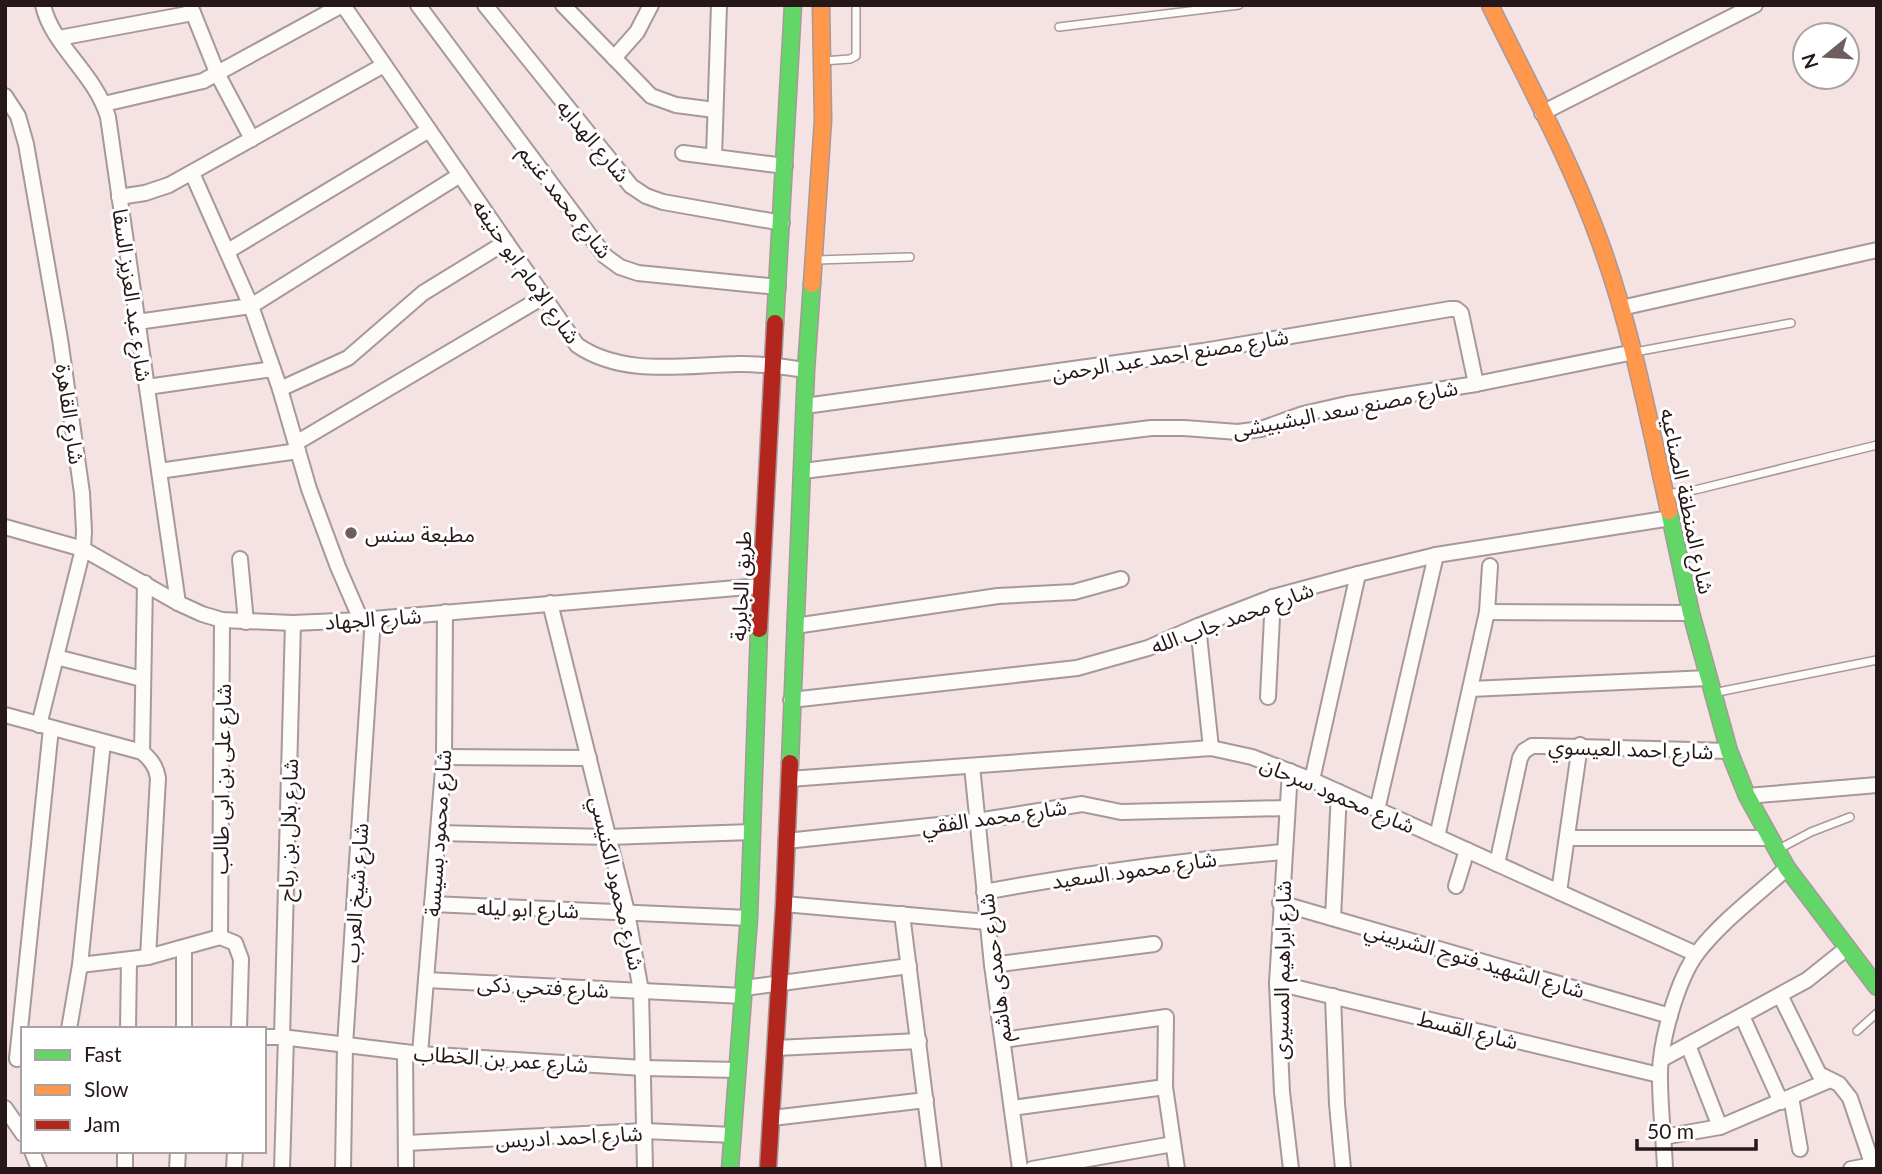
<svg xmlns="http://www.w3.org/2000/svg" width="1882" height="1174" viewBox="0 0 1882 1174" font-family="Lato,'Noto Sans Arabic',sans-serif">
  <style>
    .lines { fill: none; stroke-linecap: round; stroke-linejoin: round }
    .lane-casing { stroke: #a79899; stroke-width: 10 }
    .street-casing { stroke: #a79899; stroke-width: 18 }
    .fast-casing { stroke: #a79899; stroke-width: 19 }
    .slow-casing { stroke: #a79899; stroke-width: 19 }
    .jam-casing { stroke: #a79899; stroke-width: 19 }
    .lane { stroke: #fefbfb; stroke-width: 7 }
    .street { stroke: #fefbfb; stroke-width: 14 }
    .fast { stroke: #63d668; stroke-width: 16 }
    .slow { stroke: #ff974d; stroke-width: 16 }
    .jam { stroke: #b3261e; stroke-width: 16 }
    .poi-dot { fill: #6e5e60; stroke: #fff; stroke-width: 2.5 }
    .labels { text-anchor: middle; dominant-baseline: central; stroke-width: 6; stroke-linejoin: round; paint-order: stroke }
    .street-label { font-size: 21px; fill: #261719; stroke: #fff }
    .poi-label { font-size: 21px; fill: #261719; stroke: #fff; text-anchor: start }
  </style>
  <rect width="100%" height="100%" fill="#f5e2e3"/>
  <g class="lines">
    <g class="lane-casing">
      <g id="lane">
        <polyline points="1059,27 1239,5"/>
        <polyline points="823,61 850,59 856,56 856,5"/>
        <polyline points="817,260 910,257"/>
        <polyline points="1635,352 1791,323"/>
        <polyline points="1666,494 1695,490 1877,445"/>
        <polyline points="1713,693 1877,660"/>
        <polyline points="1777,850 1811,832 1850,817"/>
        <polyline points="1857,1031 1877,1013"/>
      </g>
    </g>
    <g class="street-casing">
      <g id="street">
        <path d="M43 5C52 46 95 73 108 117L178 603"/>
        <polyline points="190,5 218,75 252,139"/>
        <path d="M343 5 577 345C623 377 684 365 736 364 759 363 783 367 806 370"/>
        <polyline points="418,5 605,256 620,267 638,273 778,287"/>
        <polyline points="485,5 631,186 646,196 663,202 782,223"/>
        <polyline points="563,5 651,96 676,105 715,110"/>
        <polyline points="59,38 193,13"/>
        <polyline points="614,58 637,32 651,5"/>
        <polyline points="5,96 18,116 26,144 60,339 82,493 84,531 83,549 39,725"/>
        <polyline points="104,104 203,81 342,5"/>
        <polyline points="1542,113 1755,5"/>
        <polyline points="683,153 785,166"/>
        <polyline points="714,157 719,5"/>
        <polyline points="192,173 251,306 280,389 309,489 338,567 361,620"/>
        <polyline points="119,197 145,193 169,185 384,65"/>
        <polyline points="228,251 429,130"/>
        <polyline points="1621,308 1877,250"/>
        <polyline points="137,322 251,306 460,175"/>
        <polyline points="147,387 273,369"/>
        <polyline points="280,389 348,358 423,293 506,242"/>
        <polyline points="805,406 1203,351 1450,309 1456,309 1461,313 1476,384"/>
        <polyline points="296,443 543,297"/>
        <polyline points="159,471 298,451"/>
        <polyline points="803,471 1151,428 1184,428 1238,432 1261,429 1303,414 1347,404 1476,384 1634,352"/>
        <polyline points="5,527 83,549 178,603 202,614 222,620 293,623 361,620 760,586"/>
        <polyline points="240,559 246,622"/>
        <polyline points="550,603 627,912 641,991 645,1169"/>
        <polyline points="1487,612 1691,613"/>
        <polyline points="795,626 998,596 1074,592 1121,579"/>
        <polyline points="1198,626 1211,748"/>
        <polyline points="56,657 142,679"/>
        <polyline points="1470,689 1708,678"/>
        <polyline points="1268,697 1273,597"/>
        <polyline points="791,700 1077,668 1148,648 1198,626 1273,597 1358,574 1436,555 1671,518"/>
        <path d="M5 715 142 752C151 760 156 766 158 778L148 957"/>
        <polyline points="142,752 145,583"/>
        <polyline points="444,757 589,758"/>
        <polyline points="972,766 992,965 1020,1169"/>
        <polyline points="1290,771 1277,983 1282,1092 1291,1169"/>
        <polyline points="789,779 1211,748 1252,757 1312,780 1696,954"/>
        <polyline points="1312,780 1358,574"/>
        <polyline points="1747,796 1877,785"/>
        <polyline points="1377,810 1436,555"/>
        <polyline points="438,833 608,837 752,832"/>
        <polyline points="1437,837 1487,612 1490,566"/>
        <polyline points="1567,838 1769,838"/>
        <polyline points="786,841 977,821 1082,804 1121,812 1286,808"/>
        <polyline points="1497,864 1520,758 1524,751 1532,746 1541,746 1729,751"/>
        <polyline points="1456,886 1467,850"/>
        <path d="M984 892C1085 873 1181 860 1284 852"/>
        <polyline points="1559,892 1580,745"/>
        <polyline points="1280,903 1670,1016"/>
        <polyline points="432,904 749,918"/>
        <polyline points="784,904 987,922"/>
        <polyline points="902,914 934,1169"/>
        <polyline points="1333,918 1339,792"/>
        <polyline points="220,937 222,620"/>
        <polyline points="220,937 235,943 241,959 239,1029"/>
        <polyline points="80,965 148,957 220,937"/>
        <polyline points="992,965 1154,944"/>
        <polyline points="426,980 743,996"/>
        <polyline points="1277,983 1659,1075"/>
        <polyline points="744,988 909,966"/>
        <polyline points="1780,995 1819,1074 1839,1084 1850,1098 1874,1169"/>
        <polyline points="1333,996 1337,1104 1343,1169"/>
        <polyline points="1742,1016 1781,1102"/>
        <polyline points="69,1029 80,965 103,742"/>
        <polyline points="128,1029 129,960"/>
        <polyline points="184,1029 184,948"/>
        <polyline points="264,1037 282,1037 420,1054 643,1068 738,1070"/>
        <polyline points="282,1037 293,623"/>
        <polyline points="1003,1040 1166,1017 1165,1087 1177,1169"/>
        <polyline points="1688,1045 1720,1127"/>
        <polyline points="776,1048 919,1041"/>
        <polyline points="405,1052 406,1169"/>
        <polyline points="420,1054 444,757 445,612"/>
        <polyline points="17,1059 51,728"/>
        <polyline points="1662,1059 1807,980 1847,948"/>
        <polyline points="1791,1097 1800,1149"/>
        <polyline points="5,1108 23,1134"/>
        <polyline points="1012,1108 1165,1087"/>
        <polyline points="772,1118 926,1100"/>
        <polyline points="1663,1137 1720,1127 1830,1080"/>
        <polyline points="406,1143 645,1131 733,1135"/>
        <polyline points="32,1151 39,1169"/>
        <polyline points="125,1169 125,1151"/>
        <polyline points="177,1169 178,1151"/>
        <polyline points="234,1169 235,1151"/>
        <polyline points="282,1169 286,1037"/>
        <polyline points="343,1169 345,1045 373,618"/>
        <polyline points="1032,1169 1173,1144"/>
        <path d="M1665 1169C1664 1139 1660 1108 1660 1078 1659 1045 1677 979 1698 952 1722 921 1757 895 1787 868"/>
        <polyline points="1851,1169 1873,1165"/>
      </g>
    </g>
    <g class="fast-casing">
      <g id="fast">
        <polyline points="775,323 793,5"/>
        <polyline points="1669,511 1691,613 1729,751 1747,796 1787,868 1877,987"/>
        <polyline points="790,763 806,370 812,284"/>
        <polyline points="730,1169 749,918 759,629"/>
      </g>
    </g>
    <g class="slow-casing">
      <g id="slow">
        <path d="M1490 5C1528 83 1571 161 1600 242 1632 330 1649 421 1669 511"/>
        <polyline points="812,284 823,120 821,5"/>
      </g>
    </g>
    <g class="jam-casing">
      <g id="jam">
        <polyline points="759,629 775,323"/>
        <polyline points="768,1169 784,904 790,763"/>
      </g>
    </g>
    <use href="#lane" class="lane"/>
    <use href="#street" class="street"/>
    <use href="#fast" class="fast"/>
    <use href="#slow" class="slow"/>
    <use href="#jam" class="jam"/>
  </g>
  <circle class="poi-dot" cx="351" cy="533" r="7"/>
  <g class="labels">
    <g class="street-label">
      <text transform="translate(594 140) rotate(50)">شارع الهدايه</text>
      <text transform="translate(566 201) rotate(52)">شارع محمد غنيم</text>
      <text transform="translate(527 271) rotate(55)">شارع الإمام ابو حنيفه</text>
      <text transform="translate(133 295) rotate(82)">شارع عبد العزيز السقا</text>
      <text transform="translate(1170 354) rotate(-9)">شارع مصنع احمد عبد الرحمن</text>
      <text transform="translate(1345 408) rotate(-11)">شارع مصنع سعد البشبيشى</text>
      <text transform="translate(71 414) rotate(82)">شارع القاهرة</text>
      <text transform="translate(1688 501) rotate(78)">شارع المنطقة الصناعيه</text>
      <text transform="translate(740 586) rotate(-87)">طريق الجابرية</text>
      <text transform="translate(1232 617) rotate(-20)">شارع محمد جاب الله</text>
      <text transform="translate(373 618) rotate(-4)">شارع الجهاد</text>
      <text transform="translate(1631 748) rotate(2)">شارع احمد العيسوي</text>
      <text transform="translate(221 779) rotate(-89)">شارع على بن ابى طالب</text>
      <text transform="translate(1338 794) rotate(23)">شارع محمود سرحان</text>
      <text transform="translate(994 816) rotate(-8)">شارع محمد الفقي</text>
      <text transform="translate(287 830) rotate(-88)">شارع بلال بن رباح</text>
      <text transform="translate(437 833) rotate(-86)">شارع محمود بسيسة</text>
      <text transform="translate(1134 869) rotate(-8)">شارع محمود السعيد</text>
      <text transform="translate(618 883) rotate(77)">شارع محمود الكنيسي</text>
      <text transform="translate(355 893) rotate(-86)">شارع شيخ العرب</text>
      <text transform="translate(528 908) rotate(2)">شارع ابو ليله</text>
      <text transform="translate(1475 959) rotate(16)">شارع الشهيد فتوح الشربيني</text>
      <text transform="translate(994 968) rotate(-97)">شارع حمدى هاشم</text>
      <text transform="translate(1281 970) rotate(-89)">شارع ابراهيم المسيرى</text>
      <text transform="translate(543 986) rotate(3)">شارع فتحي ذكى</text>
      <text transform="translate(1468 1029) rotate(14)">شارع القسط</text>
      <text transform="translate(501 1058) rotate(4)">شارع عمر بن الخطاب</text>
      <text transform="translate(569 1136) rotate(-3)">شارع احمد ادريس</text>
    </g>
    <g class="poi-label">
      <text x="365" y="533">مطبعة سنس</text>
    </g>
  </g>
  <rect width="1882" height="1174" fill="none" stroke="#261719" stroke-width="14"/>
  <rect x="21" y="1027" width="245" height="126" fill="#ffffff" stroke="#a8a2a3" stroke-width="2"/>
  <rect x="35" y="1050" width="35" height="10" fill="#63d668" stroke="#a8a2a3" stroke-width="2"/>
  <text x="84" y="1062" font-size="21" fill="#261719">Fast</text>
  <rect x="35" y="1085" width="35" height="10" fill="#ff974d" stroke="#a8a2a3" stroke-width="2"/>
  <text x="84" y="1097" font-size="21" fill="#261719">Slow</text>
  <rect x="35" y="1120" width="35" height="10" fill="#b3261e" stroke="#a8a2a3" stroke-width="2"/>
  <text x="84" y="1132" font-size="21" fill="#261719">Jam</text>
  <g transform="translate(1826 56) rotate(252)"><circle r="33" fill="#ffffff" stroke="#a8a2a3" stroke-width="2"/>
  <path d="M0-5L12 26L0 18L-12 26Z" fill="#6e5e60"/>
  <text y="-10" font-size="19" font-weight="bold" text-anchor="middle" fill="#261719">N</text>
  </g>
  <path d="M1637 1139v10h119v-10" fill="none" stroke="#261719" stroke-width="3.5"/>
  <text x="1647" y="1139" font-size="21" fill="#261719" stroke="#ffffff" stroke-width="5" paint-order="stroke">50 m</text>
</svg>
